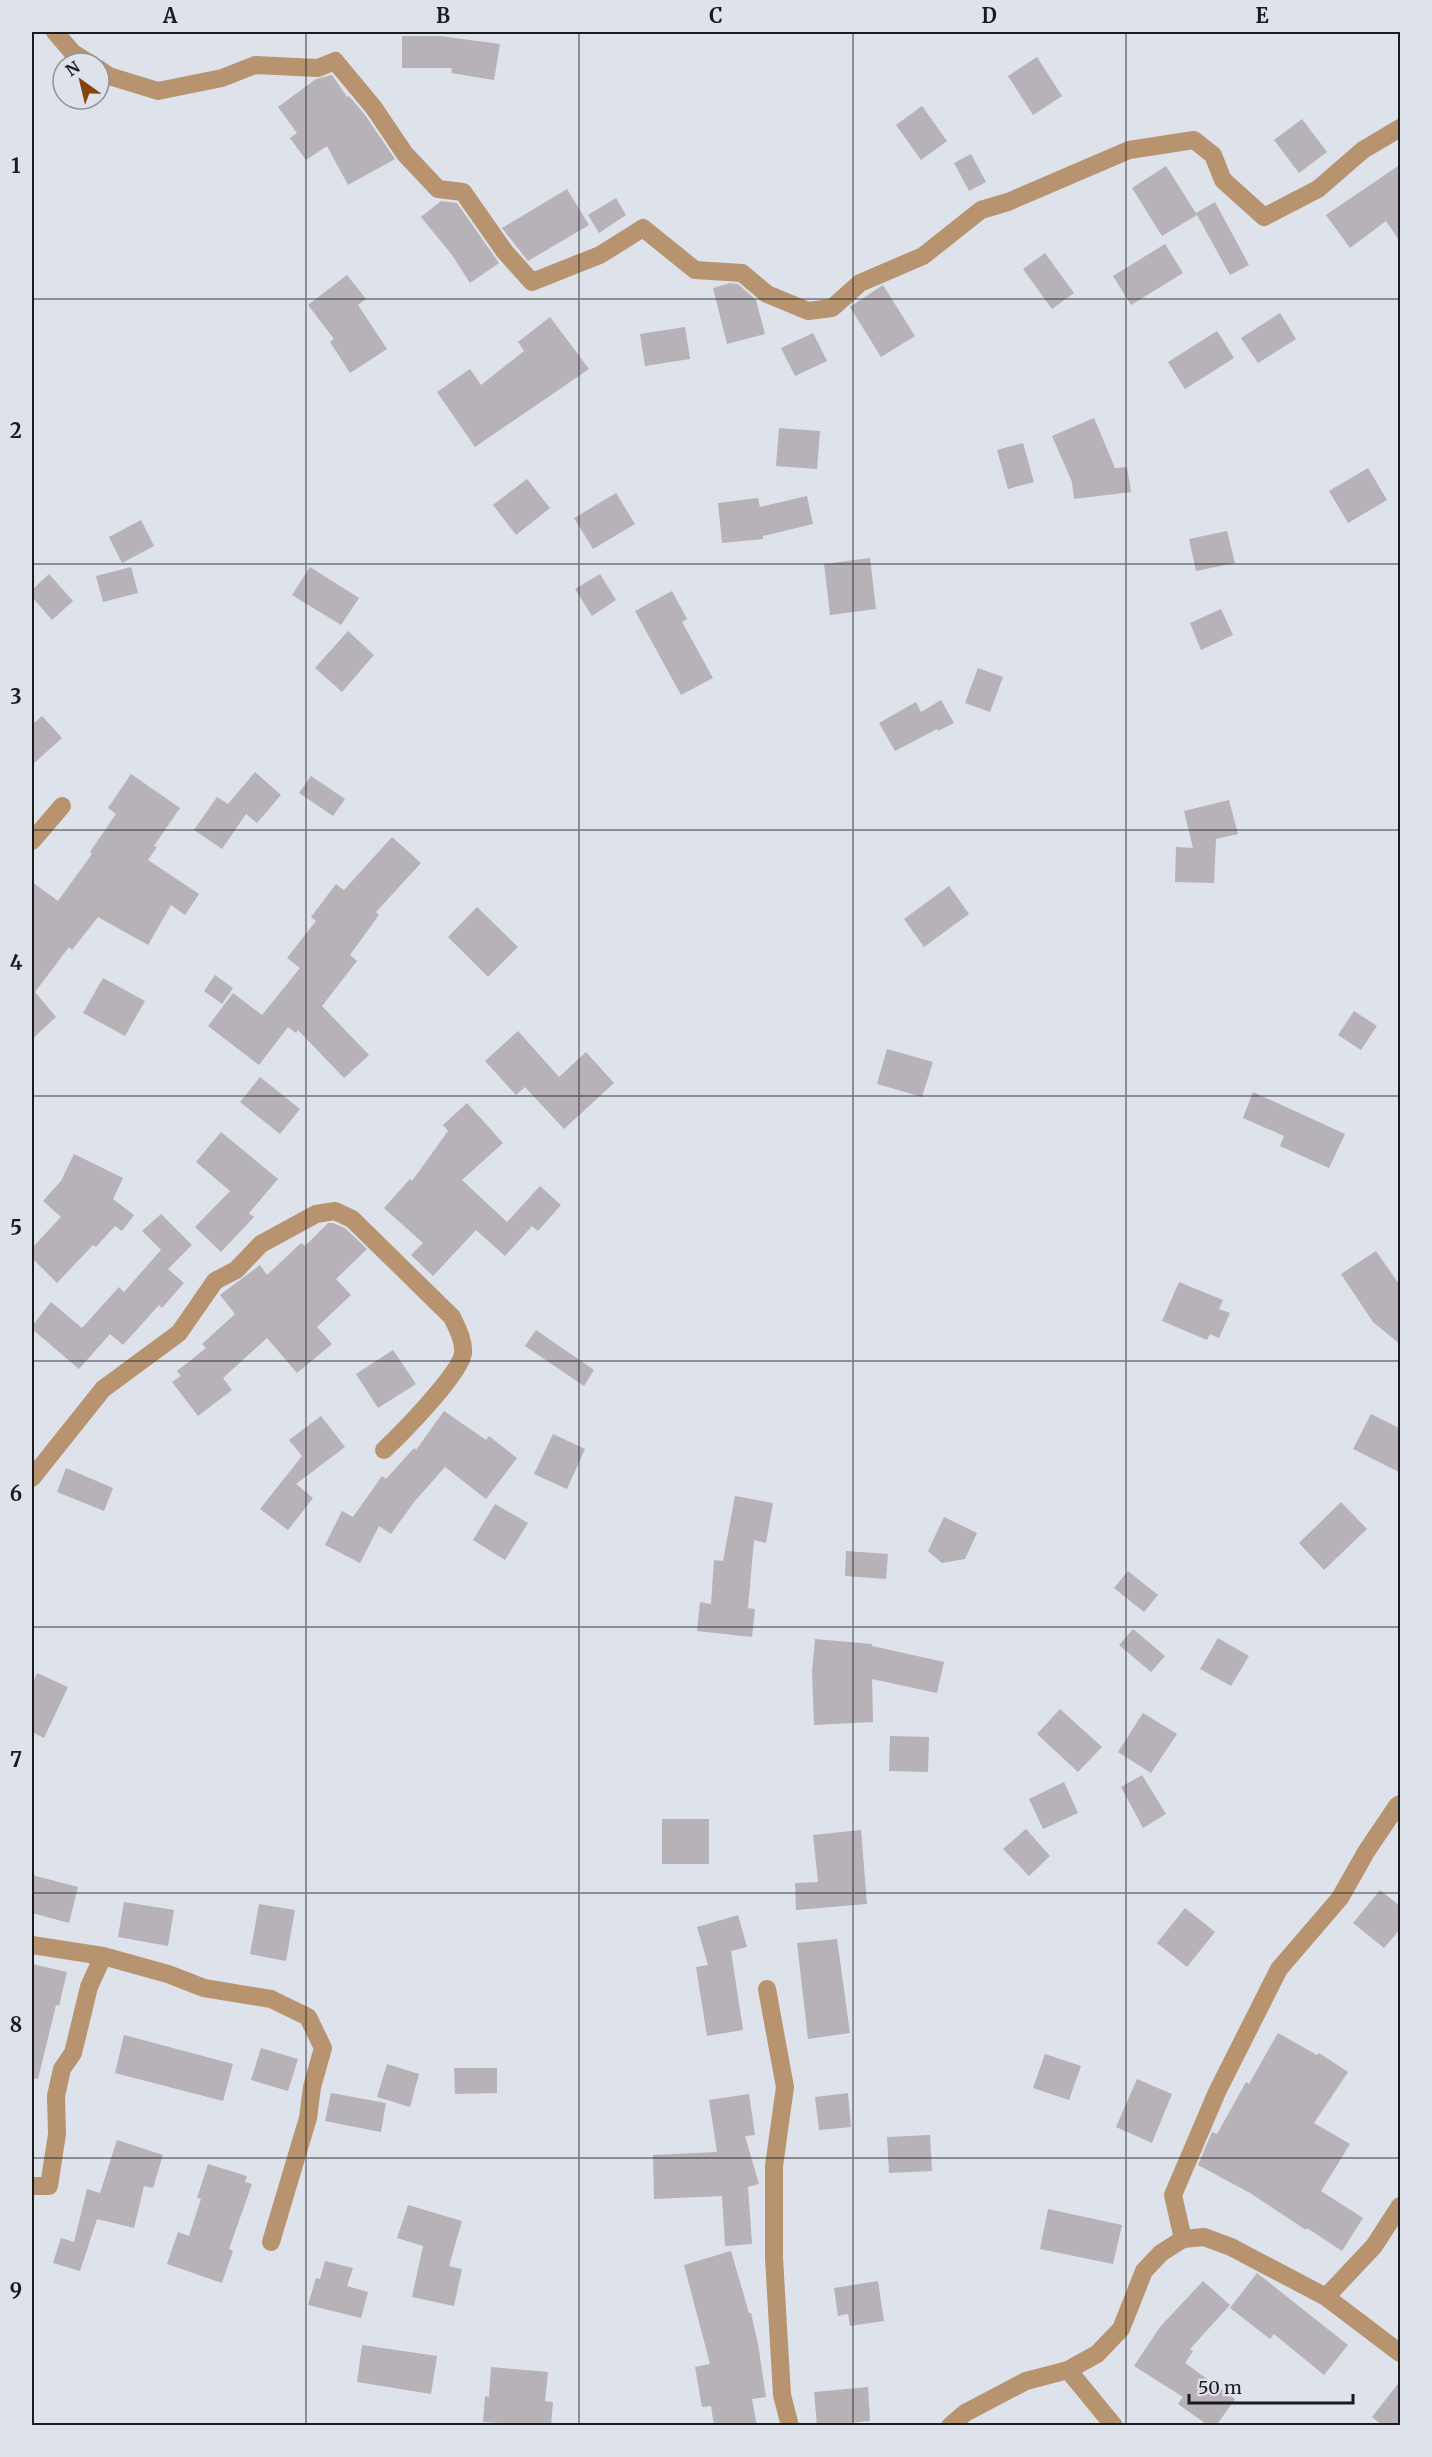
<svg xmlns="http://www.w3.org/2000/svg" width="1432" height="2457" viewBox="0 0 1432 2457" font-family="Merriweather,serif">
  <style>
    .building { fill: #b7b1b8 }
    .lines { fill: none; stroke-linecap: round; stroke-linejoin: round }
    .minor { stroke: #b7946f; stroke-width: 18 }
    .grid { fill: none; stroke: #1a1b1e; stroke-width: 1.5; stroke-opacity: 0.55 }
    .neatline { fill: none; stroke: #1a1b1e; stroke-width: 2 }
    .grid-label { font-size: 20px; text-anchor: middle; font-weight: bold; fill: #1a1b1e }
  </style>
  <rect width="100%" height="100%" fill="#dee2ea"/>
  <g class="building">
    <polygon points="402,36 440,36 500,44 494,80 451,73 452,68 402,68"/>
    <polygon points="1037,57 1062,96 1033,115 1008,76"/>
    <polygon points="332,75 347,97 349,96 365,115 395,159 348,185 327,146 306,160 290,138 297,133 278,107 316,79"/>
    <polygon points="922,106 947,141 921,160 896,125"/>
    <polygon points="1302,119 1327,152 1299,173 1274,140"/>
    <polygon points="971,154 986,182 969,191 954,163"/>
    <polygon points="1401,164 1401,243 1386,221 1350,248 1326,215"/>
    <polygon points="1166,166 1197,215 1162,236 1132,188"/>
    <polygon points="567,189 589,225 528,261 502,228"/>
    <polygon points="616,198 626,215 599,233 588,215"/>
    <polygon points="441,201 457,203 499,263 470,283 452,255 421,217"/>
    <polygon points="1215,202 1249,265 1230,275 1196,213"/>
    <polygon points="1165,244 1183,273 1131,305 1113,276"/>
    <polygon points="1045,253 1074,293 1052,309 1023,269"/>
    <polygon points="347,275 366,299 358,305 387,349 350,373 330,342 334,339 308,305"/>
    <polygon points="730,283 738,284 756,300 765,334 727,344 713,288"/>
    <polygon points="883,285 915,336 881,357 850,307"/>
    <polygon points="1280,313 1296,339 1258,363 1241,338"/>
    <polygon points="550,317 589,369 475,447 437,392 470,369 481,385 524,351 518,342"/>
    <polygon points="685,327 690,359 645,366 640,334"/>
    <polygon points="1217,331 1234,358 1185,389 1168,362"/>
    <polygon points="813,333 827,361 795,376 781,348"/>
    <polygon points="1094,418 1115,468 1127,467 1131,492 1074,499 1072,482 1052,436"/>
    <polygon points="779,428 820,431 817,469 776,466"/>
    <polygon points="1023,443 1034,482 1008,489 997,450"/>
    <polygon points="1368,468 1387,500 1348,523 1329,491"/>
    <polygon points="527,479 550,508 516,535 493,505"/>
    <polygon points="616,493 635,524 593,549 574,518"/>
    <polygon points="807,496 813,524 763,536 763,539 722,543 718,503 758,498 760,507"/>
    <polygon points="141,520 154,546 122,563 109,537"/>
    <polygon points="1227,531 1235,563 1196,571 1189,539"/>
    <polygon points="870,558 876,609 830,615 824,564"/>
    <polygon points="131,567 138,593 103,602 96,576"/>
    <polygon points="310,567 359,598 341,625 292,595"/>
    <polygon points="49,574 73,601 52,620 32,597 32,590"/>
    <polygon points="600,574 616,600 592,616 575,589"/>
    <polygon points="672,591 687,619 682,622 713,678 681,695 635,611"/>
    <polygon points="1221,609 1233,635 1201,650 1190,623"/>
    <polygon points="348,631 374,655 342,692 315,668"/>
    <polygon points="978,668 1003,677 990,712 965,703"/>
    <polygon points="941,700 954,723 938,731 937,729 895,751 879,723 916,702 921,712"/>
    <polygon points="42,716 62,738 32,765 32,725"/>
    <polygon points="255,772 281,795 257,823 246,814 222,849 194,830 217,797 228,804"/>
    <polygon points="131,774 180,808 154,846 157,847 148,860 199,894 185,915 171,905 148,945 98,917 72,950 69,947 35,992 56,1017 32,1039 32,882 58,901 92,854 90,852 116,814 108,808"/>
    <polygon points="311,776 345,799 333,816 299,793"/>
    <polygon points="1229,800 1238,834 1216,839 1214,883 1175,882 1176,847 1193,848 1184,811"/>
    <polygon points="392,837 421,863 376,912 379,915 350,955 357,961 322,1006 369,1055 344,1078 298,1030 296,1033 288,1027 259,1065 208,1026 233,993 262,1015 300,968 287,958 316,921 311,917 336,884 344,890"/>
    <polygon points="949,886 969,914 924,947 904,919"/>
    <polygon points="477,907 518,947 488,977 448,937"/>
    <polygon points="215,975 233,988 222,1004 204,991"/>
    <polygon points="103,978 145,1001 125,1036 83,1013"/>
    <polygon points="1354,1011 1377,1026 1361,1050 1338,1035"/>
    <polygon points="518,1031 559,1077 586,1052 614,1083 564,1129 525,1087 516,1095 485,1061"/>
    <polygon points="887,1049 933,1062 922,1097 877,1084"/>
    <polygon points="260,1077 300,1109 280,1134 240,1102"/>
    <polygon points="1253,1092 1345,1134 1329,1168 1280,1146 1284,1136 1243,1118"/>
    <polygon points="467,1103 503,1143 462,1180 507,1222 540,1186 561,1205 538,1231 532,1226 505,1256 476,1230 433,1276 411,1255 423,1243 384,1208 410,1179 412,1181 448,1131 443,1125"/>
    <polygon points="221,1132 278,1179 249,1213 254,1217 221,1252 195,1227 230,1191 196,1162"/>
    <polygon points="74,1154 123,1178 113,1199 134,1215 122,1231 115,1226 96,1247 93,1245 57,1283 32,1258 32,1248 61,1217 43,1201 61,1181"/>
    <polygon points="161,1214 192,1245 168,1269 184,1283 162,1308 159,1305 123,1345 110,1334 79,1369 32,1329 32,1326 51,1302 82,1328 119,1287 124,1292 161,1250 142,1231"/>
    <polygon points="328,1223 333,1223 345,1228 367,1249 336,1279 351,1295 317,1327 332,1344 297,1373 267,1338 223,1378 232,1390 198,1416 172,1382 181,1376 177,1371 206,1348 202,1344 235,1314 220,1295 260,1265 267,1275 301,1243 305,1246"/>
    <polygon points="1376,1251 1401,1287 1401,1345 1373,1322 1341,1274"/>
    <polygon points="1179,1282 1223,1300 1219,1309 1230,1313 1219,1338 1210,1334 1207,1340 1162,1321"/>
    <polygon points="536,1330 594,1370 584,1386 525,1346"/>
    <polygon points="393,1350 416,1384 378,1408 356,1374"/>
    <polygon points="444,1411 486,1440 489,1436 517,1458 486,1499 445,1467 414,1502 391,1534 379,1526 360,1563 325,1545 342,1511 353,1517 382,1476 386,1479 414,1448 416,1450"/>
    <polygon points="1371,1414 1401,1429 1401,1473 1353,1449"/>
    <polygon points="321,1416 345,1447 296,1484 313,1498 288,1530 260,1509 302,1456 289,1440"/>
    <polygon points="553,1434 585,1449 567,1489 534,1474"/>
    <polygon points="66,1468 113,1488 104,1511 57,1492"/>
    <polygon points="735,1496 773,1503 766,1543 754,1540 748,1608 755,1609 752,1637 697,1631 700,1602 711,1604 714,1560 723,1561"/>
    <polygon points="1341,1502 1367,1529 1324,1570 1299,1543"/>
    <polygon points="495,1504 528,1523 505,1560 473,1540"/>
    <polygon points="944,1517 977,1533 965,1559 942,1563 928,1551"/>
    <polygon points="846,1551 888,1554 886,1579 845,1576"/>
    <polygon points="1128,1571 1158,1595 1144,1612 1114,1588"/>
    <polygon points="1133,1629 1165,1656 1151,1672 1119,1645"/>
    <polygon points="1218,1638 1249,1656 1231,1686 1200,1669"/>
    <polygon points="815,1639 872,1644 872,1646 944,1662 937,1693 872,1679 873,1722 814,1725 812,1672"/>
    <polygon points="37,1673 68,1687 44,1738 32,1732 32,1685"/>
    <polygon points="1060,1709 1102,1747 1078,1772 1037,1734"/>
    <polygon points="1143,1713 1177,1734 1151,1773 1118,1752"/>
    <polygon points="890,1736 929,1737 928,1772 889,1771"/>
    <polygon points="1142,1775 1166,1814 1143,1828 1121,1787"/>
    <polygon points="1064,1782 1078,1813 1043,1829 1029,1799"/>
    <rect x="662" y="1819" width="47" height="45"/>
    <polygon points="1026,1829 1050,1856 1029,1876 1003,1849"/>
    <polygon points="861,1830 867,1904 796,1910 795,1883 818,1882 813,1835"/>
    <polygon points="32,1875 78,1887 69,1923 32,1913"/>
    <polygon points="1380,1890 1401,1907 1401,1928 1384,1948 1353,1923"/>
    <polygon points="124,1902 174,1910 168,1946 118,1937"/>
    <polygon points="259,1904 295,1910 286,1961 250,1954"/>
    <polygon points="1185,1908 1215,1932 1187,1967 1157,1943"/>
    <polygon points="738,1915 747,1947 731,1951 743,2030 707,2036 696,1967 708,1965 697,1927"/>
    <polygon points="837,1939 850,2033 808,2039 797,1943"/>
    <polygon points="32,1964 67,1972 59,2006 56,2005 38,2079 32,2078"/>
    <polygon points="1278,2033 1317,2055 1319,2053 1348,2072 1314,2123 1350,2144 1321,2191 1363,2218 1342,2251 1307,2228 1306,2230 1250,2193 1198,2165 1212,2132 1217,2134 1246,2082 1249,2084"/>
    <polygon points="124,2035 233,2064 223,2101 115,2073"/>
    <polygon points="261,2048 298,2059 288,2091 251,2080"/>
    <polygon points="1045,2054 1081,2066 1069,2100 1033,2088"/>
    <polygon points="387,2064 419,2074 410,2107 377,2097"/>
    <polygon points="454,2068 497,2068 497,2093 455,2094"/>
    <polygon points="1137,2079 1172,2094 1152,2143 1116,2127"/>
    <polygon points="331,2093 386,2103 381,2132 325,2121"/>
    <polygon points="848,2093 851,2127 819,2130 815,2097"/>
    <polygon points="749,2094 755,2135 745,2136 759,2184 748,2187 752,2244 725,2246 722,2196 654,2199 653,2155 717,2152 709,2100"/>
    <polygon points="930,2135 932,2171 889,2173 887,2137"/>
    <polygon points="117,2140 163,2155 153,2188 144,2186 134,2228 97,2219 80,2271 53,2263 61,2238 74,2242 87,2189 100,2193"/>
    <polygon points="208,2164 247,2176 245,2182 252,2184 229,2249 233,2251 222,2283 167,2264 178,2232 189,2236 201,2199 197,2198"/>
    <polygon points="408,2205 462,2221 449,2266 462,2269 454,2306 412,2297 423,2246 397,2238"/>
    <polygon points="1048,2209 1122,2225 1113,2264 1040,2249"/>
    <polygon points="731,2251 749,2313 751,2313 758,2344 766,2397 752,2399 757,2426 714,2426 711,2406 702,2407 695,2367 710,2364 684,2265"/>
    <polygon points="325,2261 353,2268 347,2286 368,2292 361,2318 308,2305 316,2278 320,2279"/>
    <polygon points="1257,2273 1348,2345 1324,2375 1274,2334 1270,2339 1230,2308"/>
    <polygon points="878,2281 884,2321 850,2326 848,2314 838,2316 834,2288"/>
    <polygon points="1203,2281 1230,2305 1190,2349 1193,2351 1185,2363 1235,2399 1216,2426 1209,2426 1178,2404 1183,2397 1134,2366 1160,2327"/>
    <polygon points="362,2345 437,2356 431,2394 357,2382"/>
    <polygon points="491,2367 548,2372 545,2401 553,2402 551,2426 483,2422 485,2396 489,2397"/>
    <polygon points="1401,2380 1401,2426 1383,2426 1372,2417"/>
    <polygon points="868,2387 870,2421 817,2426 814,2392"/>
  </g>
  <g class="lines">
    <g class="minor">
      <polyline points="55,32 73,53 89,63"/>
      <polyline points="99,69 109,76 158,91 222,78 255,65 318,68 335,61 374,108 405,154 438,189 463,192 505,252 532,282 600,255 643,228 695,270 742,273 767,294 808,311 832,308 860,283 923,256 981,210 1008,202 1129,150 1194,140 1213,155 1223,180 1264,217 1318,189 1363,150 1400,128"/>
      <polyline points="32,841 62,806"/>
      <path d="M32 1478 103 1389 179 1333 215 1281 236 1270 261 1244 316 1214 335 1211 352 1219 452 1317C457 1328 464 1340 463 1353 461 1373 401 1434 384 1450"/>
      <polyline points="32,1945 103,1956 168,1974 204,1988 271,1999 308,2017 323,2048 312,2087 308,2118 271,2242"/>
      <polyline points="767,1989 785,2087 774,2166 774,2258 782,2395 790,2426"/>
      <polyline points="32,2186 49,2186 57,2134 56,2096 62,2069 73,2053 89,1987 103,1956"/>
      <polyline points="1183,2239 1173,2195 1217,2092 1279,1969 1340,1898 1366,1852 1397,1806 1400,1804"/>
      <polyline points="1326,2297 1374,2246 1400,2206"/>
      <polyline points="1068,2370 1114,2426"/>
      <polyline points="950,2426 965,2413 1026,2381 1068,2370 1097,2354 1121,2329 1144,2271 1161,2253 1183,2239 1204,2237 1231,2247 1326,2297 1400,2353"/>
    </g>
  </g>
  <path class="grid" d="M306 32V2426M579 32V2426M853 32V2426M1126 32V2426M32 299H1400M32 564H1400M32 830H1400M32 1096H1400M32 1361H1400M32 1627H1400M32 1893H1400M32 2158H1400"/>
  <rect width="1432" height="2457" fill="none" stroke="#dee2ea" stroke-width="66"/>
  <g transform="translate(81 81) rotate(326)"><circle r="28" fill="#dee2ea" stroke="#909298" stroke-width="1.5"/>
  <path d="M0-4.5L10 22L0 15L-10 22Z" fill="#84440d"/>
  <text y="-9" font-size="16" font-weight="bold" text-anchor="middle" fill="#1a1b1e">N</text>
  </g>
  <path d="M1189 2394v9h164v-9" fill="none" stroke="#1a1b1e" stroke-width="3"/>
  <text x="1198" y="2394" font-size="18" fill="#1a1b1e" stroke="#dee2ea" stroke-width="4.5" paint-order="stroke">50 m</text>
  <rect x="33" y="33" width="1366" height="2391" class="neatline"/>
  <g class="grid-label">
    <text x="170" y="23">A</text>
    <text x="443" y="23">B</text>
    <text x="716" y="23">C</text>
    <text x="989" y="23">D</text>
    <text x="1262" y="23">E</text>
    <text x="16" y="173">1</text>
    <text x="16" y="438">2</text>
    <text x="16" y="704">3</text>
    <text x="16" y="970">4</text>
    <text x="16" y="1235">5</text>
    <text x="16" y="1501">6</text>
    <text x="16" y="1767">7</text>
    <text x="16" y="2032">8</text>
    <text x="16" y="2298">9</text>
  </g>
</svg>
